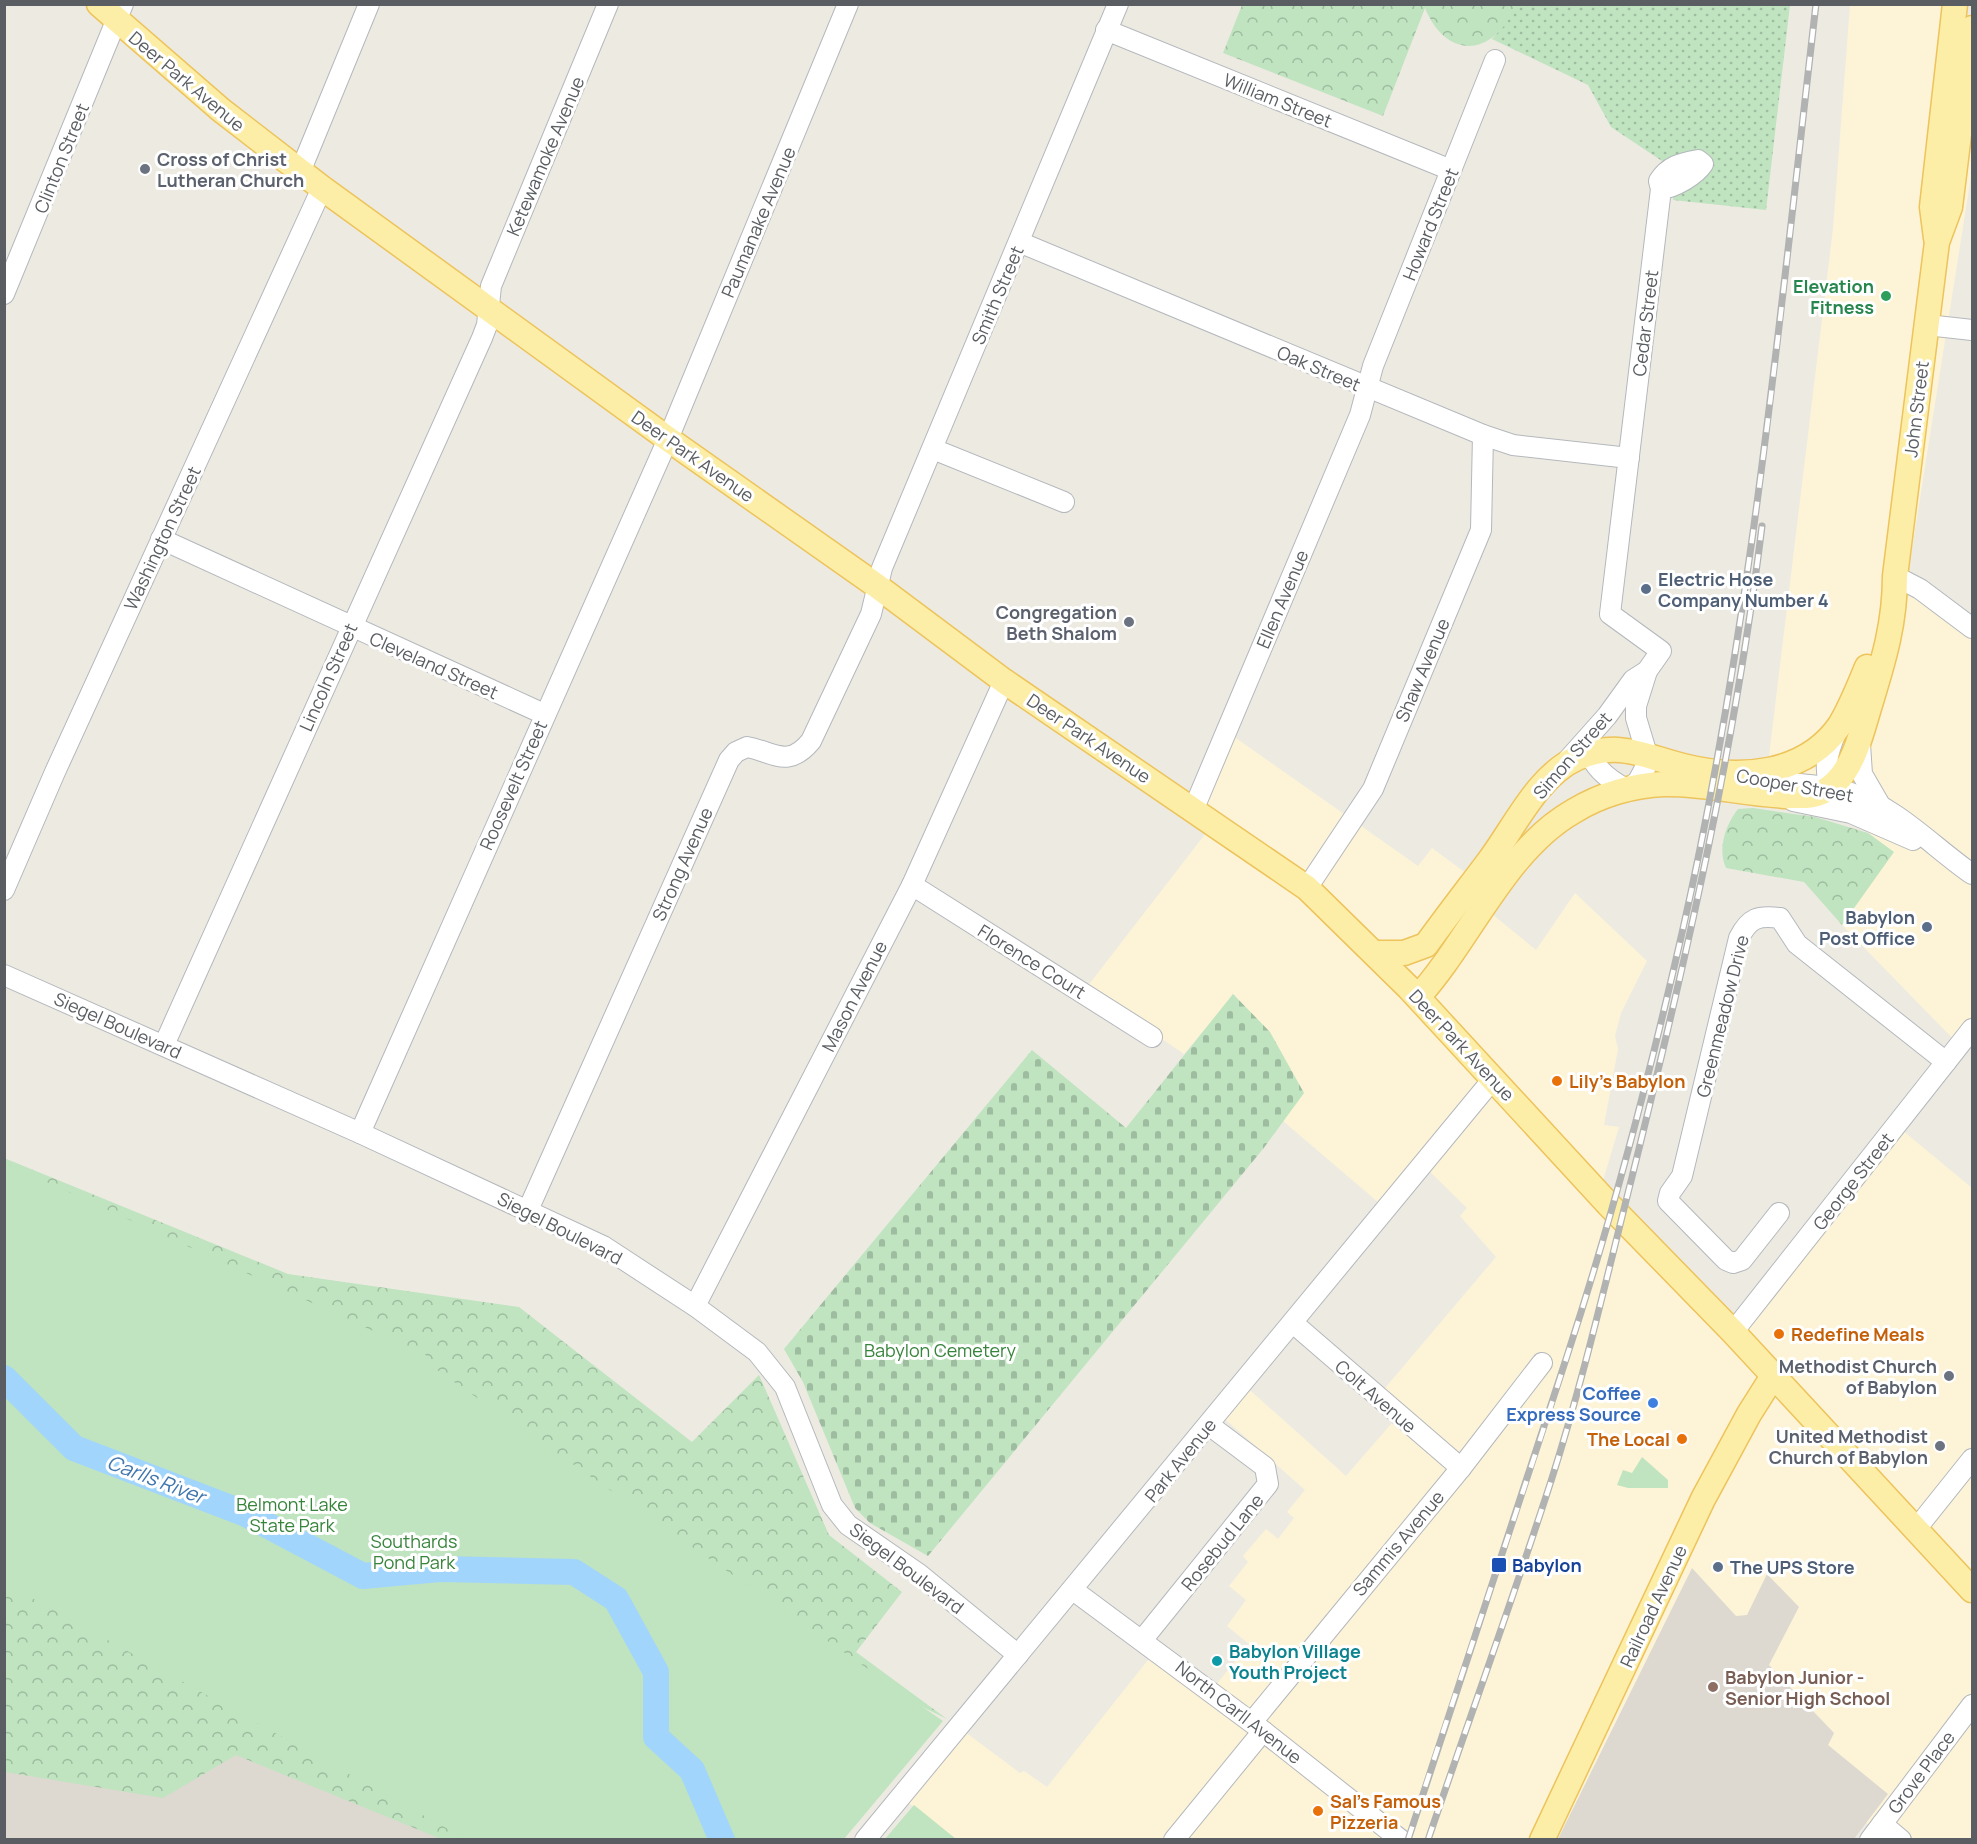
<svg xmlns="http://www.w3.org/2000/svg" width="1977" height="1844" viewBox="0 0 1977 1844" font-family="Manrope,sans-serif">
  <style>
    .commercial { fill: #fdf4d7 }
    .education { fill: #ddd9d0 }
    .grass { fill: url(#grass-dots) }
    .forest { fill: url(#forest-crowns) }
    .cemetery { fill: url(#cemetery-stones) }
    .green { fill: #bfe4bf }
    .lines { fill: none; stroke-linecap: round; stroke-linejoin: round }
    .river { stroke: #a2d5fc; stroke-width: 26 }
    .minor-casing { stroke: #b4b8bc; stroke-width: 22 }
    .major-casing { stroke: #edc35b; stroke-width: 27 }
    .minor { stroke: #fff; stroke-width: 20 }
    .major { stroke: #fceea7; stroke-width: 24 }
    .rail-casing { stroke: #b1b2b2; stroke-width: 7 }
    .rail { stroke: #fff; stroke-width: 4.5; stroke-dasharray: 14; stroke-linecap: butt }
    .worship-dot { fill: #6b7280; stroke: #fff; stroke-width: 2 }
    .leisure-dot { fill: #2e9e5b; stroke: #fff; stroke-width: 2 }
    .service-dot { fill: #5c6f8a; stroke: #fff; stroke-width: 2 }
    .food-dot { fill: #e8710a; stroke: #fff; stroke-width: 2 }
    .shop-dot { fill: #3f7fe0; stroke: #fff; stroke-width: 2 }
    .transit-dot { fill: #1a4fb4; stroke: #fff; stroke-width: 2 }
    .culture-dot { fill: #0f9aa8; stroke: #fff; stroke-width: 2 }
    .education-dot { fill: #8d6e63; stroke: #fff; stroke-width: 2 }
    .labels { text-anchor: middle; dominant-baseline: central; stroke-width: 6; stroke-linejoin: round; paint-order: stroke }
    .street-label { font-size: 18px; fill: #5a5e62; stroke: #fff }
    .worship-label { font-size: 18px; font-weight: bold; fill: #5b616d; stroke: #fff; text-anchor: end }
    .leisure-label { font-size: 18px; font-weight: bold; fill: #27864d; stroke: #fff; text-anchor: end }
    .service-label { font-size: 18px; font-weight: bold; fill: #4e5e75; stroke: #fff; text-anchor: start }
    .food-label { font-size: 18px; font-weight: bold; fill: #c56008; stroke: #fff; text-anchor: start }
    .park-label { font-size: 18px; fill: #37843b; stroke: #fff }
    .shop-label { font-size: 18px; font-weight: bold; fill: #366cbe; stroke: #fff; text-anchor: end }
    .transit-label { font-size: 18px; font-weight: bold; fill: #164399; stroke: #fff; text-anchor: start }
    .culture-label { font-size: 18px; font-weight: bold; fill: #0d838f; stroke: #fff; text-anchor: start }
    .education-label { font-size: 18px; font-weight: bold; fill: #785e54; stroke: #fff; text-anchor: start }
    .water-label { font-size: 20px; font-style: italic; fill: #4176ae; stroke: #fff }
  </style>
  <defs>
    <pattern id="grass-dots" width="8" height="8" patternUnits="userSpaceOnUse" patternTransform="scale(1.5)"><rect width="8" height="8" fill="#bfe4bf"/><path d="M2 2h.1M6 6h.1" fill="none" stroke="#9ebc9f" stroke-width="1.8" stroke-linecap="round"/></pattern>
    <pattern id="forest-crowns" width="20" height="18" patternUnits="userSpaceOnUse" patternTransform="scale(1.5)"><rect width="20" height="18" fill="#bfe4bf"/><path d="M2 6a3 3 0 1 1 6 0M12 15a3 3 0 1 1 6 0" fill="none" stroke="#9ebc9f"/></pattern>
    <pattern id="cemetery-stones" width="16" height="16" patternUnits="userSpaceOnUse" patternTransform="scale(1.5)"><rect width="16" height="16" fill="#bfe4bf"/><path d="M2 7V4a2 2 0 0 1 4 0v3zM10 15v-3a2 2 0 0 1 4 0v3z" fill="#9ebc9f"/></pattern>
  </defs>
  <rect width="100%" height="100%" fill="#edeae2"/>
  <g class="commercial">
    <polygon points="1850,5 1947,5 1972,114 1972,170 1906,587 1972,635 1972,1036 1963,1049 1842,925 1893,852 1769,756 1833,229"/>
    <polygon points="1223,729 1418,866 1432,848 1470,876 1461,889 1536,950 1575,893 1647,961 1621,1013 1615,1036 1618,1049 1604,1125 1619,1127 1601,1187 1733,1329 1896,1125 1972,1188 1972,1839 1885,1839 1866,1823 1887,1794 1828,1745 1834,1733 1769,1665 1747,1616 1735,1616 1692,1569 1558,1839 956,1839 901,1797 957,1726 1020,1773 1024,1771 1047,1787 1152,1655 1207,1696 1249,1644 1227,1626 1246,1600 1229,1586 1248,1562 1243,1556 1266,1529 1278,1539 1294,1518 1287,1512 1305,1490 1218,1413 1243,1384 1346,1476 1398,1416 1375,1400 1496,1257 1460,1216 1467,1208 1422,1164 1385,1208 1283,1121 1304,1093 1234,994 1184,1054 1087,987 1213,824 1193,809"/>
  </g>
  <g class="education">
    <polygon points="1692,1568 1736,1616 1747,1615 1767,1574 1799,1607 1769,1665 1834,1733 1828,1745 1888,1794 1854,1839 1558,1839"/>
    <polygon points="5,1583 466,1839 5,1839"/>
  </g>
  <polygon class="grass" points="1516,5 1790,5 1766,210 1673,200 1680,157 1662,161 1611,127 1588,85 1492,39 1504,25"/>
  <g class="forest">
    <path d="M1242 5V4L1516 5C1494 57 1447 61 1425 8L1383 116 1223 53Z"/>
    <path d="M1753 808 1815 817 1868 833 1894 852 1842 925 1804 882 1726 868C1717 849 1726 824 1738 809Z"/>
    <polygon points="4,1158 288,1274 519,1307 692,1442 759,1375 829,1535 902,1592 856,1652 947,1719 890,1691 598,1839 441,1839 236,1755 163,1798 5,1772"/>
  </g>
  <polygon class="cemetery" points="1233,994 1270,1032 1304,1093 1263,1149 928,1556 870,1523 855,1508 803,1382 784,1349 1032,1050 1126,1128"/>
  <g class="green">
    <polygon points="5,1163 426,1355 424,1361 943,1721 844,1839 466,1839 5,1583"/>
    <polygon points="1642,1457 1668,1480 1668,1488 1628,1488 1617,1485 1623,1470 1632,1473"/>
    <polygon points="914,1805 956,1839 885,1839"/>
  </g>
  <g class="lines">
    <polyline class="river" points="4,1378 74,1448 246,1514 363,1576 440,1569 574,1572 616,1599 656,1672 656,1737 692,1770 722,1840"/>
    <g class="minor-casing">
      <g id="minor">
        <polyline points="1106,30 1451,170"/>
        <polyline points="300,172 369,4"/>
        <polyline points="1019,242 1483,435 1513,445 1629,458"/>
        <polyline points="4,294 123,4"/>
        <polyline points="1927,325 1972,330"/>
        <polyline points="933,449 1064,502"/>
        <polyline points="161,539 544,714"/>
        <polyline points="1895,576 1920,589 1972,628"/>
        <path d="M1589 740C1586 764 1609 780 1628 790L1638 781 1649 761 1636 718V706L1647 671"/>
        <polyline points="1860,744 1862,774 1880,805"/>
        <path d="M1566 762 1607 716 1633 680 1647 671 1661 651 1610 614 1661 189 1659 181C1668 166 1681 163 1698 160L1703 164C1696 175 1674 188 1661 189"/>
        <path d="M1747 776C1781 785 1817 782 1851 793 1898 808 1933 847 1972 874"/>
        <path d="M1835 796C1821 773 1827 753 1837 730"/>
        <polyline points="1793,801 1851,813 1913,840"/>
        <polyline points="1194,808 1360,415 1373,366 1495,60"/>
        <polyline points="912,885 1152,1037"/>
        <polyline points="1307,888 1373,789 1481,530 1483,435"/>
        <polyline points="4,890 55,772 322,188"/>
        <polyline points="4,975 360,1133 603,1246 695,1306 757,1352 785,1387 832,1505 848,1525 919,1574 1018,1655"/>
        <polyline points="164,1045 482,338 487,325 491,286 608,4"/>
        <polyline points="360,1133 668,439 848,4"/>
        <path d="M528 1210 729 760 736 752 747 747C774 752 788 769 811 741L871 614 882 568 1118 4"/>
        <path d="M1779 1213 1742 1260 1733 1263 1726 1260 1668 1201 1670 1193 1682 1176 1739 938C1749 918 1758 915 1780 918L1797 944 1946 1062"/>
        <polyline points="695,1306 912,885 1004,681"/>
        <polyline points="1293,1323 1461,1468"/>
        <polyline points="1733,1332 1972,1029"/>
        <polyline points="1916,1529 1972,1459"/>
        <polyline points="1073,1590 1263,1731 1401,1840"/>
        <polyline points="1143,1639 1268,1484 1265,1467 1209,1425"/>
        <polyline points="1252,1722 1461,1468 1542,1363"/>
        <polyline points="1882,1824 1901,1840"/>
        <polyline points="865,1840 1493,1079"/>
        <polyline points="1174,1840 1263,1731"/>
        <polyline points="1870,1840 1972,1705"/>
      </g>
    </g>
    <g class="major-casing">
      <g id="major">
        <polyline points="99,4 221,110 322,188 668,439 877,586 1004,681 1307,888 1409,988 1609,1205 1733,1332 1972,1590"/>
        <polyline points="1936,238 1932,207 1955,4"/>
        <path d="M1376 953H1404L1426 945C1447 916 1468 889 1489 861 1514 828 1537 776 1577 758 1619 740 1643 756 1683 766 1738 780 1805 776 1840 725 1851 707 1859 686 1867 667"/>
        <path d="M1418 997C1470 940 1505 850 1574 811 1600 795 1633 785 1664 784 1706 783 1748 795 1790 796 1799 796 1809 797 1817 794 1824 792 1831 787 1836 782 1854 765 1862 731 1869 708 1883 662 1895 625 1895 576L1937 242 1950 207 1972 28"/>
        <polyline points="1542,1840 1703,1499 1749,1414 1773,1376"/>
      </g>
    </g>
    <use href="#minor" class="minor"/>
    <use href="#major" class="major"/>
    <g class="rail-casing">
      <g id="rail">
        <path d="M1408 1840C1460 1677 1516 1516 1568 1353 1613 1215 1650 1074 1682 933 1751 628 1780 314 1816 4"/>
        <path d="M1428 1840C1469 1719 1513 1599 1552 1478 1583 1381 1606 1280 1631 1181 1685 964 1735 748 1762 526"/>
      </g>
    </g>
    <use href="#rail" class="rail"/>
  </g>
  <g class="worship-dot">
    <circle cx="145" cy="169" r="6"/>
    <circle cx="1129" cy="622" r="6"/>
    <circle cx="1949" cy="1376" r="6"/>
    <circle cx="1940" cy="1446" r="6"/>
  </g>
  <circle class="leisure-dot" cx="1886" cy="296" r="6"/>
  <g class="service-dot">
    <circle cx="1646" cy="589" r="6"/>
    <circle cx="1927" cy="927" r="6"/>
    <circle cx="1718" cy="1567" r="6"/>
  </g>
  <g class="food-dot">
    <circle cx="1557" cy="1081" r="6"/>
    <circle cx="1779" cy="1334" r="6"/>
    <circle cx="1682" cy="1439" r="6"/>
    <circle cx="1318" cy="1811" r="6"/>
  </g>
  <circle class="shop-dot" cx="1653" cy="1403" r="6"/>
  <rect class="transit-dot" x="1491" y="1557" width="16" height="16" rx="3"/>
  <circle class="culture-dot" cx="1217" cy="1661" r="6"/>
  <circle class="education-dot" cx="1713" cy="1687" r="6"/>
  <g class="labels">
    <g class="street-label">
      <text transform="translate(187 81) rotate(40)">Deer Park Avenue</text>
      <text transform="translate(1278 100) rotate(22)">William Street</text>
      <text transform="translate(545 156) rotate(-67)">Ketewamoke Avenue</text>
      <text transform="translate(61 158) rotate(-68)">Clinton Street</text>
      <text transform="translate(758 222) rotate(-67)">Paumanake Avenue</text>
      <text transform="translate(1430 224) rotate(-68)">Howard Street</text>
      <text transform="translate(997 295) rotate(-67)">Smith Street</text>
      <text transform="translate(1645 323) rotate(-83)">Cedar Street</text>
      <text transform="translate(1319 368) rotate(23)">Oak Street</text>
      <text transform="translate(1916 409) rotate(-83)">John Street</text>
      <text transform="translate(693 456) rotate(35)">Deer Park Avenue</text>
      <text transform="translate(162 538) rotate(-65)">Washington Street</text>
      <text transform="translate(1282 599) rotate(-67)">Ellen Avenue</text>
      <text transform="translate(434 665) rotate(24)">Cleveland Street</text>
      <text transform="translate(1422 670) rotate(-67)">Shaw Avenue</text>
      <text transform="translate(328 677) rotate(-66)">Lincoln Street</text>
      <text transform="translate(1089 738) rotate(34)">Deer Park Avenue</text>
      <text transform="translate(1572 755) rotate(-49)">Simon Street</text>
      <text transform="translate(513 785) rotate(-66)">Roosevelt Street</text>
      <text transform="translate(1795 785) rotate(10)">Cooper Street</text>
      <text transform="translate(682 864) rotate(-66)">Strong Avenue</text>
      <text transform="translate(1032 961) rotate(32)">Florence Court</text>
      <text transform="translate(854 996) rotate(-63)">Mason Avenue</text>
      <text transform="translate(1722 1016) rotate(-76)">Greenmeadow Drive</text>
      <text transform="translate(118 1025) rotate(24)">Siegel Boulevard</text>
      <text transform="translate(1462 1045) rotate(47)">Deer Park Avenue</text>
      <text transform="translate(1853 1181) rotate(-52)">George Street</text>
      <text transform="translate(560 1228) rotate(27)">Siegel Boulevard</text>
      <text transform="translate(1376 1396) rotate(41)">Colt Avenue</text>
      <text transform="translate(1180 1460) rotate(-51)">Park Avenue</text>
      <text transform="translate(1222 1542) rotate(-51)">Rosebud Lane</text>
      <text transform="translate(1398 1543) rotate(-50)">Sammis Avenue</text>
      <text transform="translate(907 1568) rotate(37)">Siegel Boulevard</text>
      <text transform="translate(1653 1606) rotate(-65)">Railroad Avenue</text>
      <text transform="translate(1239 1712) rotate(38)">North Carll Avenue</text>
      <text transform="translate(1921 1772) rotate(-53)">Grove Place</text>
    </g>
    <g class="worship-label">
      <text x="157" y="159" text-anchor="start">Cross of Christ<tspan x="157" dy="21">Lutheran Church</tspan></text>
      <text x="1117" y="612">Congregation<tspan x="1117" dy="21">Beth Shalom</tspan></text>
      <text x="1937" y="1366">Methodist Church<tspan x="1937" dy="21">of Babylon</tspan></text>
      <text x="1928" y="1436">United Methodist<tspan x="1928" dy="21">Church of Babylon</tspan></text>
    </g>
    <g class="leisure-label">
      <text x="1874" y="286">Elevation<tspan x="1874" dy="21">Fitness</tspan></text>
    </g>
    <g class="service-label">
      <text x="1658" y="579">Electric Hose<tspan x="1658" dy="21">Company Number 4</tspan></text>
      <text x="1915" y="917" text-anchor="end">Babylon<tspan x="1915" dy="21">Post Office</tspan></text>
      <text x="1730" y="1567">The UPS Store</text>
    </g>
    <g class="food-label">
      <text x="1569" y="1081">Lily's Babylon</text>
      <text x="1791" y="1334">Redefine Meals</text>
      <text x="1670" y="1439" text-anchor="end">The Local</text>
      <text x="1330" y="1801">Sal's Famous<tspan x="1330" dy="21">Pizzeria</tspan></text>
    </g>
    <g class="park-label">
      <text x="940" y="1350">Babylon Cemetery</text>
      <text x="292" y="1504">Belmont Lake<tspan x="292" dy="21">State Park</tspan></text>
      <text x="414" y="1541">Southards<tspan x="414" dy="21">Pond Park</tspan></text>
    </g>
    <g class="shop-label">
      <text x="1641" y="1393">Coffee<tspan x="1641" dy="21">Express Source</tspan></text>
    </g>
    <g class="transit-label">
      <text x="1512" y="1565">Babylon</text>
    </g>
    <g class="culture-label">
      <text x="1229" y="1651">Babylon Village<tspan x="1229" dy="21">Youth Project</tspan></text>
    </g>
    <g class="education-label">
      <text x="1725" y="1677">Babylon Junior -<tspan x="1725" dy="21">Senior High School</tspan></text>
    </g>
    <g class="water-label">
      <text transform="translate(156 1479) rotate(21)">Carlls River</text>
    </g>
  </g>
  <rect width="1977" height="1844" fill="none" stroke="#5a5e62" stroke-width="12"/>
</svg>
